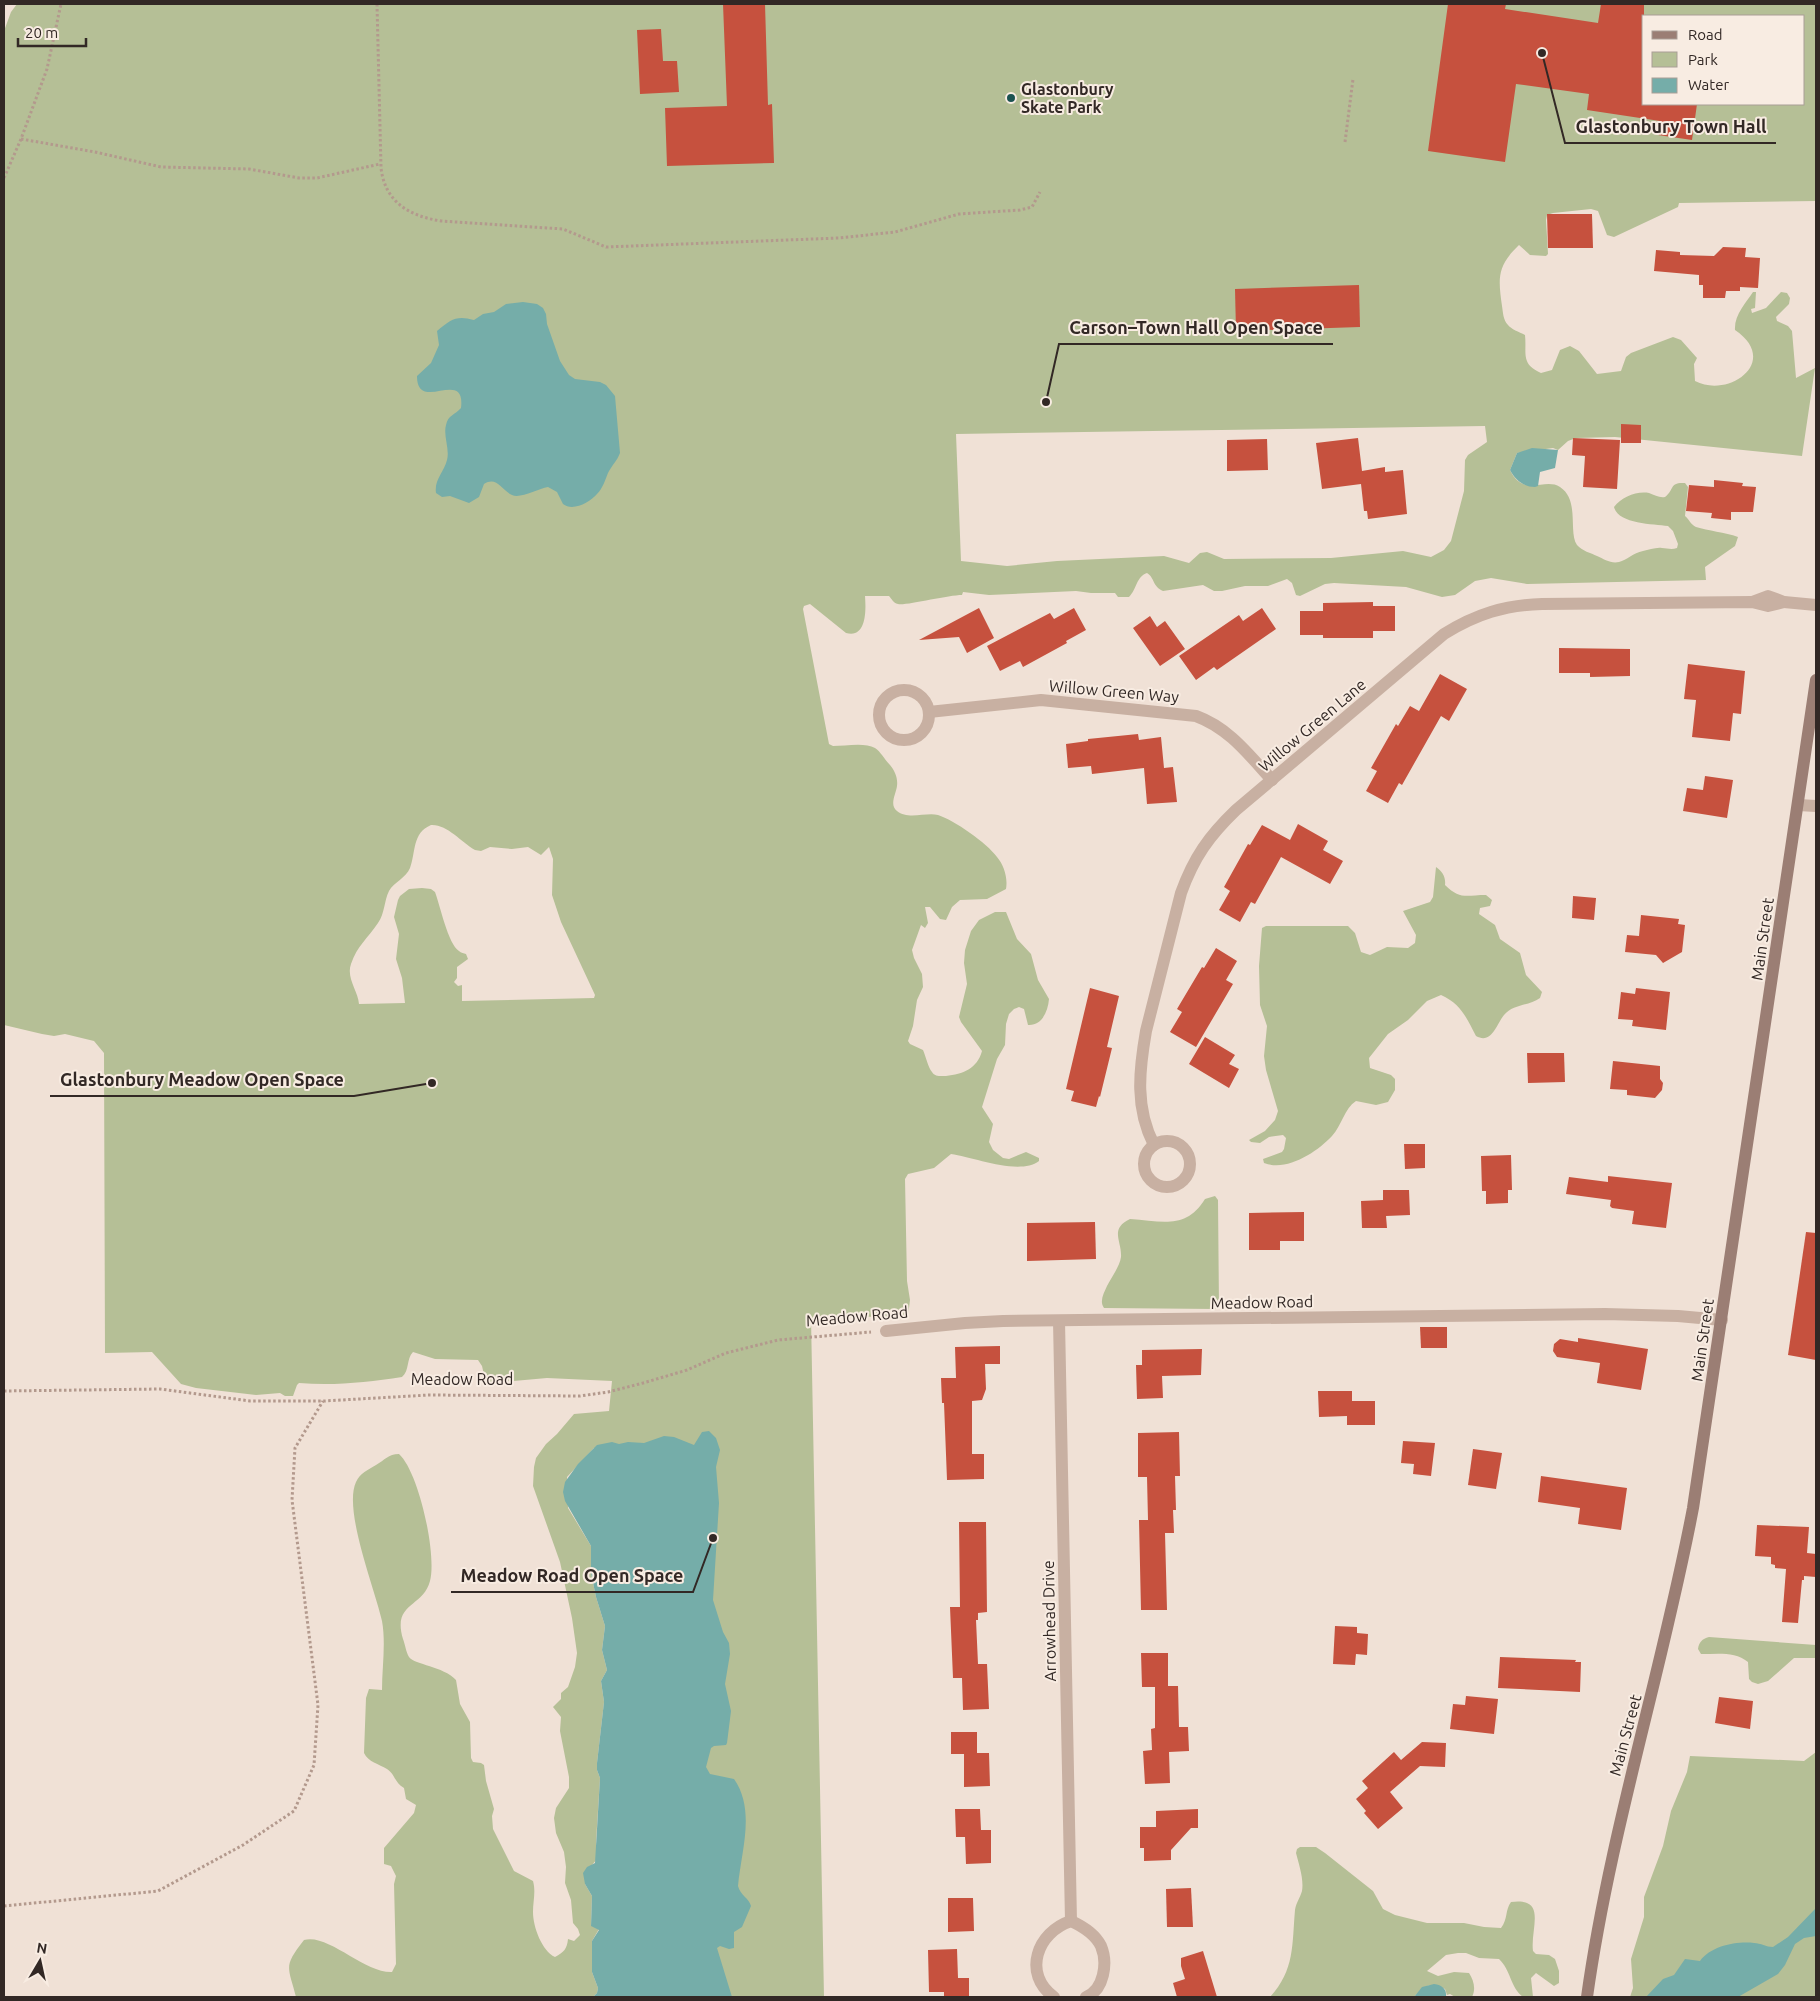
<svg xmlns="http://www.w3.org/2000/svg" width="1820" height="2001" viewBox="0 0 1820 2001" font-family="Ubuntu,sans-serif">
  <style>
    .green { fill: #b5bf96; fill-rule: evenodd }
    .water { fill: #75ada9 }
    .building { fill: #c6513e }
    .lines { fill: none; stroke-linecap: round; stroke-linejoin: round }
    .path { stroke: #b3998d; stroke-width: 3; stroke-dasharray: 2.5 2.5; stroke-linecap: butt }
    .minor { stroke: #c8b0a2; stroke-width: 12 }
    .secondary { stroke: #9b7e74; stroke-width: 12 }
    .poi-dot { fill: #1b5351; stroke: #f8ece2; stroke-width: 2 }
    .labels { text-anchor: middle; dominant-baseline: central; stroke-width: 4; stroke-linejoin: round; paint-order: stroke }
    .poi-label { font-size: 16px; font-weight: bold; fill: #322825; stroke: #f8ece2; text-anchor: start }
    .street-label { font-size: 16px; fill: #322825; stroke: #f8ece2 }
    .leader { fill: none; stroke: #322825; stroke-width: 2 }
    .callout-dot { fill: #322825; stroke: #f8ece2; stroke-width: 2 }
    .callout-label { font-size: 18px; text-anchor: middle; font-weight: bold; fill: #322825; stroke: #f8ece2; stroke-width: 4; stroke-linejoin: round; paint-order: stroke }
  </style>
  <rect width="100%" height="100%" fill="#f0e1d6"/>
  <g class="green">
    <path d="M17 4H1816V201L1679 203 1678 207 1614 237 1607 235 1598 211 1591 209 1553 213 1547 215 1546 220 1548 254 1546 256 1530 255 1519 245C1497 266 1498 278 1502 306 1503 312 1503 320 1508 325 1511 329 1519 332 1525 335 1527 353 1520 364 1541 373L1552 370 1560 350 1570 346 1579 351 1597 374 1621 371 1626 357 1631 353 1673 337 1681 340 1697 358 1694 364 1695 381C1729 399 1781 361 1735 330 1734 315 1746 303 1753 292H1756L1755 308 1751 309 1752 313 1766 308 1781 292 1787 293 1790 298 1789 304 1776 317 1777 321 1788 326 1792 331 1796 378 1815 368 1802 456 1615 437 1576 438 1568 441 1558 450 1553 448 1517 453 1510 470C1523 498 1545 477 1560 487 1580 500 1568 532 1577 545 1582 551 1591 553 1597 556 1604 559 1611 564 1619 562 1627 560 1633 553 1643 551 1649 550 1656 547 1662 548 1667 548 1671 550 1677 548L1678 544 1673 531 1668 526C1653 524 1618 524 1614 507 1622 497 1636 491 1649 493 1655 495 1659 498 1665 497 1675 489 1669 482 1685 483L1688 487 1685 516C1689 519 1691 525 1696 527 1708 531 1725 532 1738 537L1735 546 1705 567 1706 580 1527 584 1491 578 1475 581 1455 595 1442 597 1406 587 1334 583 1325 584 1300 596 1296 595 1292 583 1287 579 1268 586H1245L1222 591H1214L1203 585 1163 591C1152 586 1155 578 1147 573 1136 577 1137 589 1129 597H1118L1115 593H1091L1076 591 989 595 963 592 962 595C948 595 905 606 898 604 893 603 892 599 889 596H865C866 609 867 639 846 633L810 604 804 606 803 609 829 744 833 746C845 746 865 742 875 748 881 752 885 760 890 765 895 771 898 778 897 786 896 794 889 805 897 811 908 820 926 812 938 815 954 820 987 843 997 857 1004 865 1008 878 1006 889L987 899 960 900 952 907 946 920 940 919 930 907H925L928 923 925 928 921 925 912 950 914 958 922 974 923 987 917 1000 913 1026 908 1041 910 1044 923 1050C926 1057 928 1067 932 1072 935 1077 941 1076 946 1076 963 1074 977 1069 982 1051L961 1022 959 1017 967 984 964 963 965 950 971 931 979 920 995 912H1006L1017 939 1031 954 1038 980 1049 999C1048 1011 1042 1026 1028 1025L1024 1009 1019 1007 1014 1009 1009 1014 1006 1024 1005 1045 997 1059 982 1107 993 1124 989 1142 993 1150 1003 1158 1009 1159 1026 1152 1039 1158V1161C1019 1176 974 1157 951 1154L934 1168 908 1174 905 1179 907 1281 910 1300 908 1316 811 1318 824 1997H608L618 1603 594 1448 567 1477 568 1508 591 1546V1573L596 1597 605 1626 602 1650 607 1670 601 1681 604 1702 597 1763V1770L600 1778 596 1842 597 1859 592 1865 585 1884 592 1896 591 1925 599 1929 592 1941V1972L598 1988 597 1993 593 1997H296C288 1966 283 1967 304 1940 328 1933 364 1973 392 1972L396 1964 394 1884 396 1876 391 1866 384 1864V1848L414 1813 416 1805 406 1799 404 1788C394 1782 395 1774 387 1769 379 1764 368 1762 364 1753L366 1698 369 1689 382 1690C382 1668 386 1643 382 1621 375 1589 343 1510 356 1482 360 1473 368 1470 376 1465 385 1460 388 1454 399 1454 419 1472 437 1555 430 1581 423 1608 392 1602 403 1639 405 1644 406 1652 409 1657 415 1665 443 1666 456 1680L460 1704 470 1722 471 1758 473 1762 481 1763 484 1765 486 1781 494 1809 492 1816 493 1829 514 1871 533 1881C536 1892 533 1901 533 1912 533 1927 542 1951 555 1957 564 1952 567 1949 568 1939L574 1941 580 1935 578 1929 573 1923 571 1900 565 1883 566 1867 564 1852 556 1833 554 1818 556 1808 569 1788V1777L560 1731 561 1717 553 1707 561 1699V1693L568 1687 575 1667 577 1653 572 1618 560 1562 533 1486 534 1467 536 1458 546 1444 557 1434 574 1414 609 1411 612 1381 547 1378 491 1383 485 1379 482 1366 478 1360 435 1359 413 1352C406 1359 410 1370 402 1377 368 1382 335 1386 299 1383L297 1385 293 1396H285L280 1393 256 1395 196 1388 181 1384 152 1352 105 1353 104 1053 94 1041 65 1034 54 1036 42 1034 4 1025V31L11 12ZM1644 16H1804V104H1644ZM1485 426 1487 442 1468 455 1465 460 1464 491 1451 541 1444 550 1431 557 1403 551 1331 558 1224 559 1207 552 1200 553 1189 563 1164 556 1057 561 1007 566 961 561 956 434ZM431 825C447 824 461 842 475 850L481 851 490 847 512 849 528 847 541 855 549 847 553 859 552 895 561 922 595 995 594 998 462 1001V985L458 986 454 982 457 978V967L468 959 466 954C464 953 461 953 459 951 448 944 440 905 435 892L431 889 422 888 409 889 400 896 398 900 394 917 399 934 396 959 402 978 405 1003 359 1004C358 991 346 978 351 964 357 946 368 938 378 923 385 913 384 901 389 891 394 882 406 878 410 868 416 852 412 833 431 825Z"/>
    <path d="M1436 867C1442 871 1446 877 1445 885 1460 900 1466 895 1486 895L1492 900 1490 906 1480 908 1479 914 1495 925 1500 939 1520 953 1526 975 1542 992 1540 998C1529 1006 1513 1004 1504 1015 1497 1023 1492 1045 1476 1036 1466 1017 1461 1004 1441 995L1427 1001 1408 1020 1388 1034 1369 1058 1370 1068 1391 1075 1395 1079V1090L1388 1102 1376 1105 1356 1101C1344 1109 1342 1125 1332 1136 1317 1152 1287 1172 1264 1163L1263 1159 1282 1152 1284 1149 1286 1138 1283 1135 1269 1137 1260 1143 1251 1142 1249 1140 1265 1131 1275 1120 1278 1111 1266 1070 1264 1056 1267 1026 1260 1005 1259 966 1262 928 1266 926H1348L1355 933 1361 952 1370 955 1387 947 1408 948 1415 943 1416 935 1403 911 1430 902 1433 897Z"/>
    <path d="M1215 1196 1218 1200 1219 1308 1216 1309 1104 1308C1099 1301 1104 1293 1107 1286 1111 1278 1120 1266 1121 1257 1122 1241 1109 1229 1130 1219 1162 1221 1186 1230 1205 1199Z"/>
    <path d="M1709 1637 1816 1645V1658H1794L1768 1681 1758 1684 1752 1682 1749 1679 1748 1662C1735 1651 1717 1654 1701 1654L1698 1649C1699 1642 1702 1639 1709 1637Z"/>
    <polygon points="1816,1752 1816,1997 1630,1997 1633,1988 1631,1959 1644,1917 1644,1897 1663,1846 1671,1811 1687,1772 1690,1756 1804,1761"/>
    <path d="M1300 1847H1316L1325 1853 1373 1891 1383 1909 1395 1915 1427 1923H1464L1484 1927 1501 1928C1508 1919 1505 1910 1511 1902 1548 1897 1530 1929 1533 1951L1536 1954 1549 1955 1555 1959 1559 1971V1983L1554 1986 1536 1973 1531 1978 1533 1997H1523C1510 1987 1511 1970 1499 1959L1479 1958 1466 1953H1458L1446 1955 1427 1971 1438 1976 1454 1972 1469 1973C1474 1981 1476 1989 1472 1997H1455L1450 1994 1447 1995 1445 1989C1430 1982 1424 1985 1414 1997H1270C1295 1970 1292 1944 1295 1910 1296 1903 1300 1898 1302 1891 1304 1879 1299 1865 1296 1853L1297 1849Z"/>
  </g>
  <g class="water">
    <path d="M523 302 537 304 543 308 546 314 547 324 560 361 569 375 575 379 600 382 606 385 615 396 620 453C617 461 612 465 608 473 605 480 603 488 597 494 590 502 573 512 563 504L557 492 548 487C538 489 520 499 512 495 501 490 497 476 484 484L479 497 469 503 450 496 442 497 436 493C434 480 444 472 447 460 450 449 443 436 446 425 448 415 455 415 461 408 466 367 417 414 417 376L431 363 439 345 437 331C451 319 457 315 474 320L483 314 494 312 506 304Z"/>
    <path d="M1532 448 1558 450 1555 468 1540 472 1538 486 1535 487C1524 487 1515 480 1510 470L1517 453Z"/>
    <path d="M709 1431 716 1438 720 1450 716 1467 719 1503 713 1600 723 1632 729 1643 730 1654 725 1684 731 1711 727 1743 726 1745 714 1746 711 1748 706 1767 710 1774 734 1779C756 1810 741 1852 738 1886 740 1895 749 1898 751 1906L742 1927 734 1932V1948L729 1949 720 1946 717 1948 732 1997H593L597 1993 598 1988 592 1972V1941L599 1930 591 1926 592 1896 585 1884 583 1873 587 1867 595 1863 600 1778 597 1770V1763L604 1702 601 1681 607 1670 602 1650 605 1626 596 1597 591 1573V1546L565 1501 563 1492 565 1482 578 1464 597 1445 612 1442 619 1444 628 1442 644 1443 664 1436 674 1437 694 1445 702 1432Z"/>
    <path d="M1816 1908V1936L1804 1938 1795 1944 1785 1965 1778 1974 1738 1997H1646L1663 1979 1674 1975 1685 1959 1700 1961C1711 1946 1736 1941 1754 1943 1761 1943 1766 1947 1773 1947L1788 1937Z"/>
    <path d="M1434 1984C1442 1985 1447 1989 1446 1997H1414L1422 1987Z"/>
  </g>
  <g class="building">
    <polygon points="723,4 765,4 768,105 772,104 774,163 667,166 665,108 727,106"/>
    <polygon points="1448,4 1506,4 1505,9 1598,23 1601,4 1644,4 1644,104 1697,104 1692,140 1658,135 1660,121 1587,110 1589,94 1516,84 1505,162 1428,151"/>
    <polygon points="661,29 663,61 677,61 679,92 640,94 637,30"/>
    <polygon points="1547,214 1592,214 1593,248 1548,248"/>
    <polygon points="1723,247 1746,248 1745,257 1760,258 1758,288 1740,287 1740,291 1726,291 1725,298 1703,298 1703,285 1699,285 1699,275 1654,271 1656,250 1680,252 1680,255 1714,256"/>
    <polygon points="1359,285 1360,327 1236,331 1235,289"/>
    <polygon points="1621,424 1641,425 1641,443 1621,443"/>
    <polygon points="1358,438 1362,471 1385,467 1385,472 1403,470 1407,514 1368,519 1367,511 1364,511 1361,484 1322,489 1316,443"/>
    <polygon points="1573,438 1620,440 1617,489 1583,487 1585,456 1572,455"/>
    <polygon points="1267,439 1268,470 1227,471 1227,440"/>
    <polygon points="1714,480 1743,483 1742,486 1756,487 1753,512 1731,512 1731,520 1711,518 1712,513 1686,511 1689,485 1714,487"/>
    <polygon points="1373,602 1373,606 1395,606 1395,631 1373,631 1373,638 1323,638 1323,635 1300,635 1300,611 1323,611 1323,603"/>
    <polygon points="979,608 994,638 967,653 959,637 919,640"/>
    <polygon points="1074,608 1086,630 1066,641 1067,643 1023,667 1020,661 1000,671 987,646 1050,613 1054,619"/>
    <polygon points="1262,608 1276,629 1217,670 1214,667 1196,680 1179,656 1239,615 1243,621"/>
    <polygon points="1150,616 1157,627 1165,621 1185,649 1160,666 1133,628"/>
    <polygon points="1559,648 1630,649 1630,676 1590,677 1590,673 1559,673"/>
    <polygon points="1688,664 1745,671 1741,714 1733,713 1730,741 1692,737 1696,700 1684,699"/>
    <polygon points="1440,674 1467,689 1449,721 1441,716 1402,785 1399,783 1388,803 1366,791 1377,771 1371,768 1396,724 1398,726 1410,706 1419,711"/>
    <polygon points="1138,734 1139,740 1161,737 1164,768 1173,767 1177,802 1147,804 1144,768 1092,774 1091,766 1068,768 1066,744 1088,741 1088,739"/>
    <polygon points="1705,776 1733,780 1727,818 1683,811 1687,788 1703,790"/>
    <polygon points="1298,824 1328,841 1323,850 1343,861 1330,884 1281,857 1255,904 1251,902 1240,922 1219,910 1230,891 1224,887 1248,844 1250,845 1262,825 1290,840"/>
    <polygon points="1573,896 1596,898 1594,920 1572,918"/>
    <polygon points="1641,915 1679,919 1678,924 1685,925 1682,952 1663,963 1656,955 1625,952 1627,935 1639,936"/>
    <polygon points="1216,948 1237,961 1226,980 1233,984 1196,1047 1170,1032 1182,1012 1177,1009 1202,967 1204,968"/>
    <polygon points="1090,988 1119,996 1107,1047 1112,1048 1100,1097 1099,1096 1096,1107 1071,1101 1074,1091 1066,1089"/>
    <polygon points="1636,988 1670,992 1666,1030 1632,1026 1633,1020 1618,1019 1621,992 1635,994"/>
    <polygon points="1205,1037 1235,1055 1229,1064 1239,1069 1229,1088 1189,1064"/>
    <polygon points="1527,1053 1564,1053 1565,1082 1528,1083"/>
    <polygon points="1613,1061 1660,1066 1660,1079 1663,1083 1662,1090 1655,1098 1627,1095 1627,1090 1610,1089"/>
    <polygon points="1404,1144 1425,1144 1425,1168 1405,1169"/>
    <polygon points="1511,1155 1512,1190 1508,1190 1508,1203 1486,1204 1486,1191 1482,1191 1481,1156"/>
    <polygon points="1608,1176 1672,1183 1666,1228 1632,1224 1634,1211 1612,1208 1610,1206 1611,1200 1566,1194 1569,1177 1608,1182"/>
    <polygon points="1383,1190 1409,1190 1410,1215 1386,1216 1387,1228 1362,1228 1361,1201 1383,1200"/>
    <polygon points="1304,1212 1304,1241 1280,1241 1280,1250 1249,1250 1249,1213"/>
    <polygon points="1095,1222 1096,1259 1027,1261 1027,1223"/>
    <polygon points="1806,1232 1816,1233 1816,1360 1788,1355"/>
    <polygon points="1420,1327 1447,1327 1447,1348 1421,1348"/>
    <polygon points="1578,1338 1648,1349 1641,1390 1597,1383 1600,1363 1557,1357 1553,1351 1554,1344 1560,1339 1578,1342"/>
    <polygon points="1000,1346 1000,1364 985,1364 986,1389 982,1400 972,1401 972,1454 984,1454 984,1479 947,1480 944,1403 942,1403 941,1378 956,1378 955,1347"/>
    <polygon points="1202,1349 1201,1375 1162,1376 1163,1398 1137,1399 1136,1365 1142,1365 1142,1350"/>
    <polygon points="1318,1391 1352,1391 1352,1401 1375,1401 1375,1425 1347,1425 1347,1416 1319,1417"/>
    <polygon points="1179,1432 1180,1476 1175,1476 1176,1510 1173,1510 1174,1533 1165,1533 1167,1610 1141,1610 1139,1520 1148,1520 1147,1477 1138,1477 1138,1433"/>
    <polygon points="1403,1441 1435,1443 1431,1476 1413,1474 1414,1464 1401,1463"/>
    <polygon points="1473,1449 1502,1453 1496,1489 1468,1485"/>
    <polygon points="1541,1476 1627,1488 1621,1530 1578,1524 1580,1508 1538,1502"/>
    <polygon points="959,1522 986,1522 987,1612 978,1613 978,1620 976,1620 978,1664 987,1664 989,1709 963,1710 962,1678 953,1678 950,1607 960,1607"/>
    <polygon points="1757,1525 1809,1527 1807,1553 1816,1554 1816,1577 1804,1576 1804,1580 1802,1580 1798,1623 1782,1622 1786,1569 1775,1568 1775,1565 1771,1564 1771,1557 1755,1556"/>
    <polygon points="1335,1626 1357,1627 1357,1633 1368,1634 1367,1655 1356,1654 1355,1665 1333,1664"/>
    <polygon points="1141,1653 1168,1653 1168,1686 1178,1686 1179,1727 1188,1727 1189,1751 1169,1752 1170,1783 1145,1784 1143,1751 1152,1750 1151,1729 1155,1728 1155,1687 1142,1687"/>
    <polygon points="1500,1657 1576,1660 1575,1662 1581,1662 1580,1692 1498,1688"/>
    <polygon points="1466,1696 1498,1699 1494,1734 1450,1729 1453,1704 1465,1705"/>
    <polygon points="1719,1697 1753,1701 1750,1729 1715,1723"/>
    <polygon points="951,1732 977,1732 977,1753 989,1753 990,1786 964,1787 964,1754 951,1754"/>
    <polygon points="1422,1742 1446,1743 1445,1767 1420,1766 1390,1792 1403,1808 1378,1829 1364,1813 1366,1811 1356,1799 1368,1788 1362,1781 1394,1752 1401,1760"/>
    <polygon points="955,1809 980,1809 981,1830 991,1830 991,1863 966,1864 965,1837 956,1837"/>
    <polygon points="1198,1809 1198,1828 1191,1828 1171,1850 1171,1860 1144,1861 1144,1848 1140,1848 1140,1827 1156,1827 1156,1811"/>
    <polygon points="1191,1888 1193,1927 1167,1927 1166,1889"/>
    <polygon points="948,1898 973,1898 974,1931 948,1932"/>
    <polygon points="957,1949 958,1978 969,1978 969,1997 944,1997 944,1992 929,1992 928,1950"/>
    <polygon points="1203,1951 1217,1997 1177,1997 1173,1983 1185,1979 1181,1966 1181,1958"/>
  </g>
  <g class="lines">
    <g class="path">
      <path d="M377 4 381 168C385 202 409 216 441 221L563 229 606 247 839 238 895 232 959 214 1020 210 1032 207 1040 192"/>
      <polyline points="21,139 95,152 161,167 249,169 299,178 317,178 380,164"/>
      <polyline points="1345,142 1353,79"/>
      <polyline points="4,178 21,139 47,69 61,4"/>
      <polyline points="4,1391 160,1389 250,1401 324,1401 429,1395 580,1396 608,1392 643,1383 687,1370 726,1353 778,1340 871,1332"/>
      <polyline points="4,1906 158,1891 243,1845 294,1811 314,1765 318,1705 292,1500 295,1448 323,1401"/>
    </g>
    <g class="minor">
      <polyline points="1752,602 1768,596 1784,602 1816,605"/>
      <circle cx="904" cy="715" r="25"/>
      <path d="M929 712 1041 700 1196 716C1229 728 1249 755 1272 780"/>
      <polyline points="1798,805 1816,806"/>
      <circle cx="1167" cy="1164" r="23"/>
      <path d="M1154 1145C1135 1108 1139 1071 1146 1031L1181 893C1194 857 1209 836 1236 810L1444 634C1476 614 1505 605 1542 604L1752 602 1768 606 1784 602"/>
      <polyline points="1059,1321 1071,1921"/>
      <polyline points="886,1331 965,1323 1003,1321 1605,1314 1678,1316 1722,1320"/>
      <path d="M1054 1997C1022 1974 1037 1932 1071 1921 1082 1926 1095 1934 1101 1946 1108 1963 1104 1990 1086 1997"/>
    </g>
    <path class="secondary" d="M1587 1997C1610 1832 1662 1672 1693 1508L1816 680"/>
  </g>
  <circle class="poi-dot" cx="1011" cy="98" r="5"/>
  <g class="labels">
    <g class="poi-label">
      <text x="1021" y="89">Glastonbury<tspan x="1021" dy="18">Skate Park</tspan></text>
    </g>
    <g class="street-label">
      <text transform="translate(1114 691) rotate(5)">Willow Green Way</text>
      <text transform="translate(1312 725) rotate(-40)">Willow Green Lane</text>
      <text transform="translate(1762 939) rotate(-82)">Main Street</text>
      <text transform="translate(1262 1302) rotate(-1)">Meadow Road</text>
      <text transform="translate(857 1316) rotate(-5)">Meadow Road</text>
      <text transform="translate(1702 1340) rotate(-82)">Main Street</text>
      <text x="462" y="1379">Meadow Road</text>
      <text transform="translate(1049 1621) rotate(-91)">Arrowhead Drive</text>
      <text transform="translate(1625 1735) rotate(-75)">Main Street</text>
    </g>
  </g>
  <path class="leader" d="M1542 53L1565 143H1776M1046 402L1059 344H1333M432 1083L354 1096H50M713 1538L693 1592H451"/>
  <g class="callout-dot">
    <circle cx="1542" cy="53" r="5"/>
    <circle cx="1046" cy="402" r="5"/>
    <circle cx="432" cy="1083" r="5"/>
    <circle cx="713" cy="1538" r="5"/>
  </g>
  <g class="callout-label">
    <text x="1671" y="133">Glastonbury Town Hall</text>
    <text x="1196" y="334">Carson–Town Hall Open Space</text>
    <text x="202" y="1086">Glastonbury Meadow Open Space</text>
    <text x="572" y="1582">Meadow Road Open Space</text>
  </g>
  <rect width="1820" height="2001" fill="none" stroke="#322825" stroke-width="10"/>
  <rect x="1642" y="15" width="162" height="90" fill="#f8ece2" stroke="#a99e96"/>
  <rect x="1652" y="31" width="25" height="8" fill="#9b7e74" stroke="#a99e96"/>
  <text x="1688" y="40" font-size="15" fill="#322825">Road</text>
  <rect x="1652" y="52" width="25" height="15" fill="#b5bf96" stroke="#a99e96"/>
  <text x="1688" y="65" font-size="15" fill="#322825">Park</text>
  <rect x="1652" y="78" width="25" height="15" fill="#75ada9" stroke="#a99e96"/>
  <text x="1688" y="90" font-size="15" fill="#322825">Water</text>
  <g transform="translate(40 1961) rotate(9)" stroke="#f8ece2" stroke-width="4" paint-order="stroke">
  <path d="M0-4L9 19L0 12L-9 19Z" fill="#322825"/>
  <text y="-8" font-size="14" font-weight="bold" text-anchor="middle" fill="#322825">N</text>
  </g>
  <path d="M18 38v8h68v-8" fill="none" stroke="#322825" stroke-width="2.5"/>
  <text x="25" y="38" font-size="15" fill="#322825" stroke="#f8ece2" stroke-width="4" paint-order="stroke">20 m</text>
</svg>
